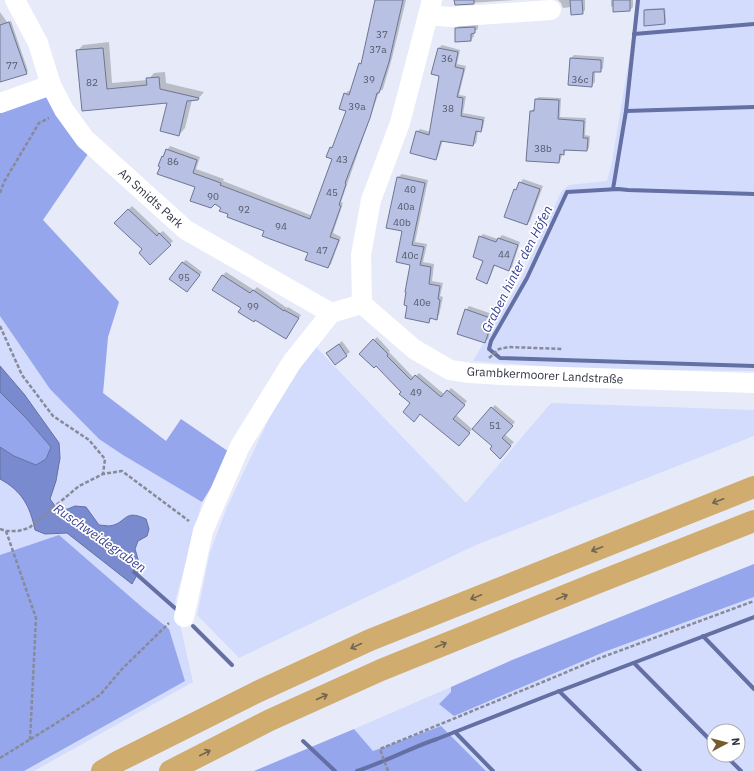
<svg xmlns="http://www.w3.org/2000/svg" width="754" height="771" viewBox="0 0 754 771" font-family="'IBM Plex Sans',sans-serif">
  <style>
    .green { fill: #d3dcfc; fill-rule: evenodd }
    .forest { fill: #96a6ed }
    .water { fill: #7a8ace; stroke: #6470a4 }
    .shadow { fill: #0003 }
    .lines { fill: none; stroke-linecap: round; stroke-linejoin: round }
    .stream { stroke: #6470a4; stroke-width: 4 }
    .building { fill: #b8c1e3; stroke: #6e7694 }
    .path { stroke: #878a98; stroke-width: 2.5; stroke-dasharray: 4 2; stroke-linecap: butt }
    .minor { stroke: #fff; stroke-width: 20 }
    .highway { stroke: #d0ac6e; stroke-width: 22 }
    .oneway { stroke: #716554 }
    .labels { text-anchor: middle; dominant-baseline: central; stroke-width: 3.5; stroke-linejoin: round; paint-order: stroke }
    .number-label { font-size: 10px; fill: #54586b }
    .street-label { font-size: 12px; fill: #323543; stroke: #fff }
    .water-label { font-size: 13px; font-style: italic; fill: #374294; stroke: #fff }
  </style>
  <rect width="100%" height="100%" fill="#e7ebf9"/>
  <g class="green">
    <polygon points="636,0 754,0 754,371 583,369 473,361 521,279 561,192 569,185 607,181 612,162 630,53"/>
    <polygon points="0,111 88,154 43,220 119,302 108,337 103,393 166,441 181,419 232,454 202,502 175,602 193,682 34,771 0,771"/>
    <polygon points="314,345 466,503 551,403 754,410 754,436 476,545 239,658 197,615 210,552 227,507 276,404"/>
    <path d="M754 597V771H486L441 726 373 751 354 729 451 687V692L604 652ZM714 731H738V755H714Z"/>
  </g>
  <g class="forest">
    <polygon points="47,95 88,154 43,220 119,302 108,337 103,393 166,441 181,419 232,454 202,502 123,455 99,439 50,389 0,316 0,111"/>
    <polygon points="0,392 26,418 51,447 46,459 36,465 14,456 0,447"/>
    <polygon points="59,535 143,608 169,629 185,681 24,771 0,771 0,555"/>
    <polygon points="754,564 754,597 604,652 454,716 439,704 451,692 451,687 512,660"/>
    <polygon points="441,726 486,771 254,771 354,729 373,751"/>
  </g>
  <path class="water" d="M0 366 24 394 59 443 60 458 56 481 50 499 58 510 68 509 75 506 86 507 99 525C102 525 106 526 109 526 127 524 123 508 146 519L149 529 147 536 138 541 135 549C140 565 141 569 132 584L67 533 45 534 35 530C30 506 22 491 0 479V447L14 456 36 465 46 459 51 447 26 418 0 392Z"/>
  <g class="shadow">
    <polygon points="376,0 406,0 392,58 383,89 379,92 341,202 343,203 333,233 341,237 331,264 328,267 309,253 230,214 196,186 161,166 162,157 170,146 200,157 196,169 224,179 223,181 313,216 333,159 331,148 334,144 348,110 345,94 348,91 351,91 360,64 363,61"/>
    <polygon points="455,0 514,0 456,4"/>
    <polygon points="558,0 585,0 585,10 582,13 571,7 563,8 561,3"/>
    <polygon points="611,0 633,0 633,7 630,10 614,11 614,6 611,7"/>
    <polygon points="665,8 666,22 664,23 645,11 646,9"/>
    <polygon points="0,12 7,22 11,21 28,71 26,73 0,77"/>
    <polygon points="478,24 478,29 474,32 474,36 471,40 456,29 459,25"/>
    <polygon points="109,42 112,83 148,80 154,73 165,72 166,83 204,92 198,99 192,100 185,128 179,135 168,102 83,110 77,51 83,45"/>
    <polygon points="442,45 460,50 457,64 466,66 459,95 466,96 463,113 485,117 483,128 481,131 478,131 476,143 473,145 443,140 438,156 436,159 417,132 420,129 431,132 441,76 432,74 439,48"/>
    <polygon points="574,55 604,57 603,68 600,71 595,71 595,82 591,86 570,59"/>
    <polygon points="539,97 561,98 560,117 586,118 585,135 590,136 589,148 587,150 566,149 564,154 562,154 561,159 559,162 531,111 534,109 535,109 536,99"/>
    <polygon points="402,174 428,180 415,242 427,244 423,262 434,264 432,281 443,283 440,296 443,297 439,315 436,319 432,318 428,322 403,230 387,227 398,177"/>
    <polygon points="523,179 543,186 530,221 527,224 505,216 515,190"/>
    <polygon points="132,206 160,233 163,231 173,241 150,264 143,249 116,223"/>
    <polygon points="483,234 498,239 502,235 520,242 512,267 509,270 495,265 489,280 486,283 480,237"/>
    <polygon points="186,260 202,272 187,291 182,263"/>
    <polygon points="226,272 254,290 257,287 287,308 288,307 301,315 286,337 242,308 222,276"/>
    <polygon points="469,306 495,315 488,339 484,342 466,310"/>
    <polygon points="377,337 390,351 389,352 414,378 419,373 445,395 451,388 467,401 456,415 472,429 462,442 420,413 403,392 376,365 360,354"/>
    <polygon points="342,341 350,352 335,363 328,353"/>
    <polygon points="495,405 515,422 504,434 514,442 503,454 494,446 492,408"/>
  </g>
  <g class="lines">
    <g class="stream">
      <polyline points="634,34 754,24"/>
      <polyline points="626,111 754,107"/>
      <polyline points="613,189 626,111 638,0"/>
      <polyline points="754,194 628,190 618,189 567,192 527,278 491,341 489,349 500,358 754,366"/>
      <polyline points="134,572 176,609"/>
      <polyline points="193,626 232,665"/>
      <polyline points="703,636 754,689"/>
      <polyline points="634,663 714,744"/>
      <polyline points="559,691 640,771"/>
      <polyline points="455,732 493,771"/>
      <polyline points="303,741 335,771"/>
      <polyline points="725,755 741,771"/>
      <path d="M357 771C385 762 410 748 437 739L549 695 754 617"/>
    </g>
  </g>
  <g class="building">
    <polygon points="375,0 403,0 389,62 379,93 377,93 370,118 345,183 346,184 339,205 341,206 330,237 339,240 328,268 305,260 308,253 262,236 264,231 227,217 228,214 219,211 221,208 215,204 211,208 190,201 195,187 157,174 160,167 158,166 162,156 163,157 166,149 197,160 193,173 221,183 220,185 310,219 332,159 326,157 330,147 332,148 346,111 339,109 344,93 349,95 359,63 361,64"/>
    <polygon points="454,0 474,0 474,4 455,5"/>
    <polygon points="570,0 582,0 583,14 571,15"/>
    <polygon points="613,0 630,0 630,11 613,12"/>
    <polygon points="664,9 665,24 644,26 644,10"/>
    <polygon points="9,22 27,74 0,82 0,25"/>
    <polygon points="475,27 475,33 471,34 471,41 455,42 455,28"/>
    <polygon points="103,48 107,89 147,85 146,78 159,77 160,89 199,98 198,100 187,101 179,136 160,131 167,103 82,111 76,50"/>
    <polygon points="438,48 458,52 455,67 464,69 457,97 463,98 461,116 483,120 481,132 476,131 473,146 441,141 436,160 410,153 416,131 429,135 439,76 431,74"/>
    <polygon points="570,58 601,60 601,72 593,72 592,87 568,85"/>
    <polygon points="535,99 559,100 558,119 584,121 583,138 588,138 587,151 564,150 564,155 560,154 559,163 526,161 530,111 534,111"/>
    <polygon points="397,177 425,183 412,245 424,247 420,265 431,267 429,284 440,286 438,299 440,300 437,320 430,318 429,323 405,318 407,306 404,305 406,292 405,292 410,265 396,262 402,231 386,228"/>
    <polygon points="519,182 540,189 527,225 504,217 514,189 516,190"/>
    <polygon points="128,209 157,236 159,233 171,245 150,265 139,253 142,249 114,223"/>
    <polygon points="479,236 496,242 498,238 518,245 509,271 494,265 487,284 476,279 483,261 473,257"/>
    <polygon points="182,262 200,275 187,292 169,279"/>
    <polygon points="222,275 250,293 253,290 284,311 284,310 299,318 286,339 255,320 254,322 238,312 241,308 212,290"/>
    <polygon points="465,309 493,319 485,343 457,334"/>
    <polygon points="373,339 388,354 387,356 411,380 415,375 441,397 447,390 465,405 453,419 470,433 459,446 420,414 414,422 403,412 410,403 399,394 401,392 376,366 374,368 359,354"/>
    <polygon points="339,344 347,356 335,365 326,353"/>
    <polygon points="491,407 513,426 502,438 511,446 500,459 490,449 492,446 472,429"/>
  </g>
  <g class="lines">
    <g class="path">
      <polyline points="0,193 4,182 39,123 49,118"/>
      <polyline points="0,326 22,375 53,416 89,440 105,459 103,474"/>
      <polyline points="489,358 499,349 509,347 562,349"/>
      <polyline points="0,529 6,531 18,531 29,528 79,486 103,474 122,471 189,521"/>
      <polyline points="6,531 36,618 30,740"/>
      <polyline points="0,758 55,724 100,695 122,669 169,623"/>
      <polyline points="388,771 380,749 550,679 600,658 754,601"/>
    </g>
    <g class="minor">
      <polyline points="15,0 38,43 51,85 64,110 85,139 186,230 331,313 362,304"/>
      <polyline points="432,0 400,123 371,200 361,255 362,304 414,349 450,370 470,373 502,375 754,383"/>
      <polyline points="428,15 450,17 551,10"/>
      <polyline points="0,103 51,85"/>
      <polyline points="184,617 203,531 240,446 292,362 331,313"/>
    </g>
    <g class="highway">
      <polyline points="102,771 119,761 257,692 370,640 754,487"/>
      <polyline points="170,771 270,720 381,670 594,584 754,521"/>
    </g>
  </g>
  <defs><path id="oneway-shaft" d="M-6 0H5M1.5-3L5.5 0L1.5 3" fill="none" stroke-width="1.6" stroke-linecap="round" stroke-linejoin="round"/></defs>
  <g class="oneway">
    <use href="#oneway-shaft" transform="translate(718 501) rotate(159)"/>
    <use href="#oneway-shaft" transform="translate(597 549) rotate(159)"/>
    <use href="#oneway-shaft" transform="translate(476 597) rotate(158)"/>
    <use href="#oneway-shaft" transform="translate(562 597) rotate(-22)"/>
    <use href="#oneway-shaft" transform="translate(441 645) rotate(-22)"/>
    <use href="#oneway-shaft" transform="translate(356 646) rotate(155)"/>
    <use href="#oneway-shaft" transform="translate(322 697) rotate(-24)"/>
    <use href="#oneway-shaft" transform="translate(205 753) rotate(-27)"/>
  </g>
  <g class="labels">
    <g class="number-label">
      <text x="382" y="34">37</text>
      <text x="378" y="49">37a</text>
      <text x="447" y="58">36</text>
      <text x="12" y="65">77</text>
      <text x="369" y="79">39</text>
      <text x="580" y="79">36c</text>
      <text x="92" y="82">82</text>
      <text x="357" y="106">39a</text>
      <text x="448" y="108">38</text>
      <text x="543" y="148">38b</text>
      <text x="342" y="159">43</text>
      <text x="173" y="161">86</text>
      <text x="410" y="189">40</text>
      <text x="332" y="192">45</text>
      <text x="213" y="196">90</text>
      <text x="406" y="206">40a</text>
      <text x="244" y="209">92</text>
      <text x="402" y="222">40b</text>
      <text x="281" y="226">94</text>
      <text x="322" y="250">47</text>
      <text x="504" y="254">44</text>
      <text x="410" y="255">40c</text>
      <text x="184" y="277">95</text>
      <text x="422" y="302">40e</text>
      <text x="253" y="306">99</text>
      <text x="416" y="392">49</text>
      <text x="495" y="425">51</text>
    </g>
    <g class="street-label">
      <text transform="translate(151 198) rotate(42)">An Smidts Park</text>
      <text transform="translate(545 375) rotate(3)">Grambkermoorer Landstraße</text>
    </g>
    <g class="water-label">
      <text transform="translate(517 269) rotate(-63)">Graben hinter den Höfen</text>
      <text transform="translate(100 538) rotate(35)">Ruschweidegraben</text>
    </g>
  </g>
  <g transform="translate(726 743) rotate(83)"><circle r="19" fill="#ffffff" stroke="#adaeb4"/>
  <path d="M0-3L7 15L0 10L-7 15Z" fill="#765c2d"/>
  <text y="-6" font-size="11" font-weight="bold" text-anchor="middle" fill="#323543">N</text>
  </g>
</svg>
